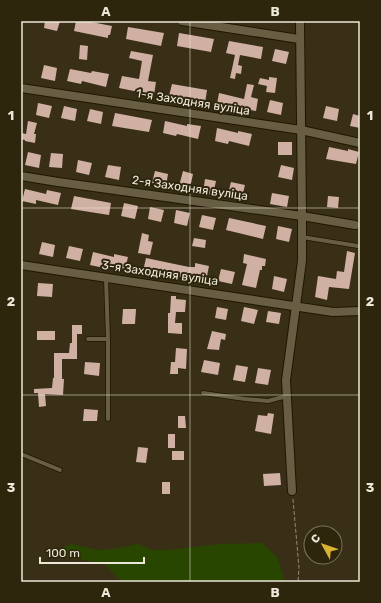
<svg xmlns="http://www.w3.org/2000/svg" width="381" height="603" viewBox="0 0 381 603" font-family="Rubik,sans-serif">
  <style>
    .green { fill: #294600 }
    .building { fill: #cfb0a3 }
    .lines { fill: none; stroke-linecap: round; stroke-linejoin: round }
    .lane-casing { stroke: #201601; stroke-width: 5.5 }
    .street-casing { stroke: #201601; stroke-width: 10 }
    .path { stroke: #938b78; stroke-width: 1; stroke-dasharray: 4 2; stroke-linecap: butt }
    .lane { stroke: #685e44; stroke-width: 4 }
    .street { stroke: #685e44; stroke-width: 8 }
    .grid { fill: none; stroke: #ede7d8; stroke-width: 1; stroke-opacity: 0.55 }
    .labels { text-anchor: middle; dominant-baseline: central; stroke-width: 4; stroke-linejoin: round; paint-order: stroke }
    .street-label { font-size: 12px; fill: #ede7d8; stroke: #2e250d }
    .neatline { fill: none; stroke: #ede7d8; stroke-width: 1.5 }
    .grid-label { font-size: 13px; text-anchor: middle; font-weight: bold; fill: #ede7d8 }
  </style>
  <rect width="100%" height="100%" fill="#392f17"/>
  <polygon class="green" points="262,543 277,557 285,582 123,582 104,564 64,556 61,549 71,544 99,550 120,548 138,544 152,550 168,550 220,544"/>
  <g class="building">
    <polygon points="45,21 60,21 57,31 44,28"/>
    <polygon points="76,21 86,21 112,26 110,35 108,35 108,38 74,31"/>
    <polygon points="128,27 164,33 161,46 126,39"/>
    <polygon points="179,33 214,39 211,52 177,46"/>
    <polygon points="229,41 263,47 261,59 240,55 238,65 242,66 241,74 236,73 235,79 230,78 235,55 226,53"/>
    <polygon points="80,45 88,46 87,60 79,59"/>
    <polygon points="275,49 289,52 286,64 272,61"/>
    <polygon points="131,51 153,55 148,81 156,82 154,95 119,88 122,76 139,79 142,61 129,58"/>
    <polygon points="44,65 57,68 55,81 41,78"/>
    <polygon points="70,69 91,73 92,71 109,74 106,87 82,81 81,84 67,81"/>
    <polygon points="269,77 277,78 275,93 266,92 267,86 258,84 260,78 269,80"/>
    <polygon points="172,84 207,90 205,103 169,96"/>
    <polygon points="247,84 254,85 251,97 258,99 256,111 217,104 219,93 244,99"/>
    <polygon points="270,100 283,103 281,115 267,112"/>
    <polygon points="38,103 52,106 49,118 36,115"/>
    <polygon points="64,106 77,109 75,121 61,118"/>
    <polygon points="326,106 339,109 337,121 323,118"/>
    <polygon points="90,109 103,112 101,124 87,121"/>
    <polygon points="115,113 152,120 149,132 112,126"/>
    <polygon points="353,114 360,116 360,128 350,126"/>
    <polygon points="28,121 37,123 34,134 36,134 35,143 25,141 25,140 21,139 21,133 26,134"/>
    <polygon points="165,121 187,126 187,124 201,126 198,139 177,134 176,136 163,133"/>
    <polygon points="217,128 238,133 238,131 252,134 249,146 229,141 228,144 215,141"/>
    <rect x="278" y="142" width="14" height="13"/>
    <polygon points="329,147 348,151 348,149 359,152 356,164 326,159"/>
    <polygon points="28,152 41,155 39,168 25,165"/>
    <polygon points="51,153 63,154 62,168 49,167"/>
    <polygon points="78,160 92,163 89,175 76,172"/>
    <polygon points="108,165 121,167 119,180 105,177"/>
    <polygon points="281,165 294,168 292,180 278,177"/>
    <polygon points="155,171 168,174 166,186 152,183"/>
    <polygon points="183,171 193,174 190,188 179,186"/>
    <polygon points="205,179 216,181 213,195 203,193"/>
    <polygon points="231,182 245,185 242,197 228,194"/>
    <polygon points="25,189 46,194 47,190 61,193 58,205 36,200 36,204 22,201"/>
    <polygon points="272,193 289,196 287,207 270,204"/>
    <polygon points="74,196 111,203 109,215 71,209"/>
    <polygon points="328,196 339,197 338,208 327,207"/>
    <polygon points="124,203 138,206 135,219 121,216"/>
    <polygon points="150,207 164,210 161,222 148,219"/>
    <polygon points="176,210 190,213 187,226 174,223"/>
    <polygon points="202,215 216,218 213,230 199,227"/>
    <polygon points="229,218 266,226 263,239 226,230"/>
    <polygon points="278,226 292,229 289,242 276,239"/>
    <polygon points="142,233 149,235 148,241 153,242 150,255 138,253"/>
    <polygon points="194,238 206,240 205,248 192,246"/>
    <polygon points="42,242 55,245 53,257 39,254"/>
    <polygon points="69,246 83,249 80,261 66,258"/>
    <polygon points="347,251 355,253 349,289 329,287 327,300 315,297 318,276 336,279 337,271 344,272"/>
    <polygon points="93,252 114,257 114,254 128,257 125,269 105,265 104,268 90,265"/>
    <polygon points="244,254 266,259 265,266 262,266 262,270 260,270 256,288 242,285 247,264 243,263"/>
    <polygon points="146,258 189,267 195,267 195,263 209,266 206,281 143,271"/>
    <polygon points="221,269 235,272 232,284 218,281"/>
    <polygon points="274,276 287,279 284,292 272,289"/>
    <polygon points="38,283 53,284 52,297 37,296"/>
    <polygon points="171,296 176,296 176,299 186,300 185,312 176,312 175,323 182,323 182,334 168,333 168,313 170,313"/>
    <polygon points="217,307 228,309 226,320 215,318"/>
    <polygon points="244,307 258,310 254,324 241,321"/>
    <polygon points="123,309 136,309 135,324 122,324"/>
    <polygon points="268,311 281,313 279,324 266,322"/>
    <polygon points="72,325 82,325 82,334 77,334 77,359 62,359 62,379 64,379 63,395 45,394 46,406 39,407 38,393 34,393 34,389 52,388 53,378 54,378 54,353 69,353 70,343 72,343"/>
    <rect x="37" y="331" width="18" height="9"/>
    <polygon points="212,331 226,334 225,340 221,339 219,350 207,349"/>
    <polygon points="176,348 187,349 186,369 178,368 178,374 170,374 171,362 175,362"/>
    <polygon points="204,360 220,363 218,375 201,372"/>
    <polygon points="85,362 100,363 99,376 84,374"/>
    <polygon points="236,365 248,367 245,382 233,380"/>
    <polygon points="258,368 271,370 268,385 255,383"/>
    <polygon points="84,409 98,410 97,421 83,421"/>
    <polygon points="268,413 274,414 271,434 255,431 258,415 267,416"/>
    <polygon points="178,416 185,416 186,428 178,428"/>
    <rect x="168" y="434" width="7" height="14"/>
    <polygon points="138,447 148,448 146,463 136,462"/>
    <rect x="172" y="451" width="12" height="9"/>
    <polygon points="280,473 281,485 264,486 263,474"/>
    <rect x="162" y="482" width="8" height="12"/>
  </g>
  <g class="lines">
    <g class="lane-casing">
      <g id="lane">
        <polyline points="302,237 358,246"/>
        <polyline points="106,278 108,339 108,419"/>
        <polyline points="88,339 108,339"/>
        <polyline points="203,393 245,399 268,401 287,396"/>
        <polyline points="21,454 60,470"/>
      </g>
    </g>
    <g class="street-casing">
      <g id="street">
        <polyline points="182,21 299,39"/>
        <polyline points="21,88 301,130 360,143"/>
        <polyline points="21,176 58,182 302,216 355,225"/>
        <polyline points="21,265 333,312 360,311"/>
        <polyline points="292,491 286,380 302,261 302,216 300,21"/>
      </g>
    </g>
    <polyline class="path" points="293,499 299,568 298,582"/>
    <use href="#lane" class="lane"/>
    <use href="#street" class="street"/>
  </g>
  <path class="grid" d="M190 21V582M21 208H360M21 395H360"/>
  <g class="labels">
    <g class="street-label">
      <text transform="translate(193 102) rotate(9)">1-я Заходняя вуліца</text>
      <text transform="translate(190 188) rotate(8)">2-я Заходняя вуліца</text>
      <text transform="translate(160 273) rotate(8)">3-я Заходняя вуліца</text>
    </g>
  </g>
  <rect width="381" height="603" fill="none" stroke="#2e250d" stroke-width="44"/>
  <g transform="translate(323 545) rotate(310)"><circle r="19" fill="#2e250d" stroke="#7a735e"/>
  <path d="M0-3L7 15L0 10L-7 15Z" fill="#d9b334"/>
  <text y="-6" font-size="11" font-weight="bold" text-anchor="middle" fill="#ede7d8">С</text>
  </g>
  <path d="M40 557v6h104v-6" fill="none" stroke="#ede7d8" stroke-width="2"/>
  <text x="46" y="557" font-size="12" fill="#ede7d8" stroke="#2e250d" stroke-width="3" paint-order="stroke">100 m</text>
  <rect x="22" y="22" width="337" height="559" class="neatline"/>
  <g class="grid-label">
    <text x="106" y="16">A</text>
    <text x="275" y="16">B</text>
    <text x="11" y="120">1</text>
    <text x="370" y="120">1</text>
    <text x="11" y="306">2</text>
    <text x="370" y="306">2</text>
    <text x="11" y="492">3</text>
    <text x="370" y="492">3</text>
    <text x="106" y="597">A</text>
    <text x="275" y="597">B</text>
  </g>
</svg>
